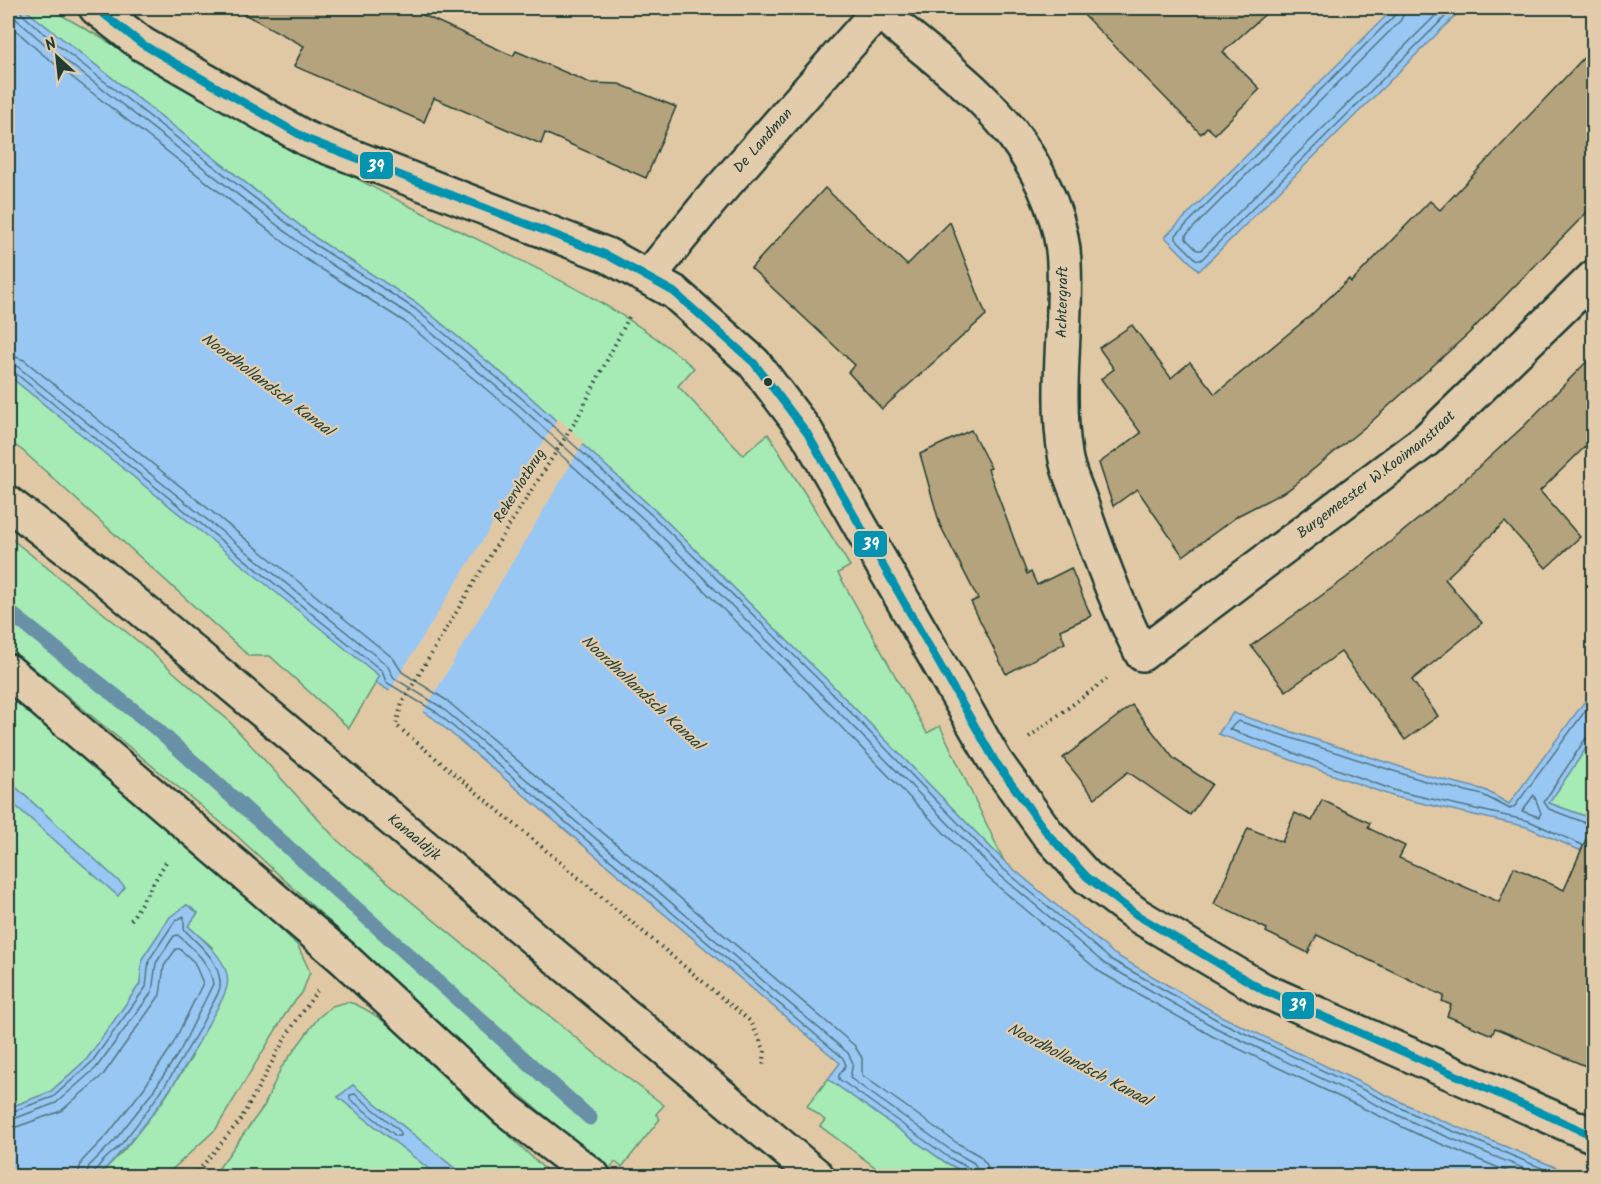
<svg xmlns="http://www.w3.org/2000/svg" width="1601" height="1184" viewBox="0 0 1601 1184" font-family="Kalam,sans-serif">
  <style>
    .green { fill: #a6eab5; stroke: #629474; stroke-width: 1.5 }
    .water { fill: #99c7f3; stroke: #6890a7; stroke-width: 1.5 }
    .pier { fill: #e1c8a4 }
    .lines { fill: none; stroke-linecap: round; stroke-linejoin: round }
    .shore { stroke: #507480; stroke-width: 1.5 }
    .stream { stroke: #6890a7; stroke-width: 15 }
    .building { fill: #b4a37d; stroke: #1f3d34; stroke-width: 1.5 }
    .street-casing { stroke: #1f3d34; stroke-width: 38 }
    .secondary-casing { stroke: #1f3d34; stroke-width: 38 }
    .primary-casing { stroke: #1f3d34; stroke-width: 38 }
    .path { stroke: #1f3d34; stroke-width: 4; stroke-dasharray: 1.5 4.5; stroke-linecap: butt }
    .street { stroke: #e2ccac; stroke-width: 33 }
    .secondary { stroke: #e2ccac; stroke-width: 33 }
    .primary { stroke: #e2ccac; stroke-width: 33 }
    .bus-1-casing { stroke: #e2ccac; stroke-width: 12 }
    .bus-1 { stroke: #0693af; stroke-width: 8 }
    .bus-dot { fill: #1f3d34; stroke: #e2ccac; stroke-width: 2 }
    .labels { text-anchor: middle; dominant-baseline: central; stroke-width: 4.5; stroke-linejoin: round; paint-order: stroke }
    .street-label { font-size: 15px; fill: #1f3d34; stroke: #e2ccac }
    .water-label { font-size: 16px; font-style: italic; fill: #25443e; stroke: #e2ccac }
    .line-badge { stroke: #e2ccac; stroke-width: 2 }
    .badge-label { font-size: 16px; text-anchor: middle; font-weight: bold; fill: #fff }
  </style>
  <rect width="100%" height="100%" fill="#e1c8a4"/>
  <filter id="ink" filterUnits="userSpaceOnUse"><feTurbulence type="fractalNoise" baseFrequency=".0167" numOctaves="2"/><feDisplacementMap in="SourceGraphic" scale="12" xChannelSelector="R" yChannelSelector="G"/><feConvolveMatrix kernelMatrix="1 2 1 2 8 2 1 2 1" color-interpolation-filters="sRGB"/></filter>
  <g filter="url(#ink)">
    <g class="green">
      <path d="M23 8H49C171 78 293 147 419 211 513 258 615 299 694 368L678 386 743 455 768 434 850 566 838 573 927 733 940 726 1004 861 825 678 660 515 529 396 418 304 317 239Z"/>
      <polygon points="8,375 380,676 349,728 270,656 249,656 23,451 8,440"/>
      <polygon points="8,536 145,647 228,720 338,841 598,1056 664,1105 656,1114 660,1119 622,1167 615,1162 609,1170 485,1065 236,835 8,647"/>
      <polygon points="8,693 72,743 231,879 298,946 310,972 302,993 289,1008 216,1129 165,1176 98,1176 125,1149 162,1102 192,1057 212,947 188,926 198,913 187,905 170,917 142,959 140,984 87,1059 50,1092 8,1108 8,799 117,895 125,887 8,780"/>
      <polygon points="1593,738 1593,819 1549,803"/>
      <path d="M347 1002C388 1007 512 1143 553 1176H464L353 1085 338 1097 438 1176H213L264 1106 281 1068 318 1018 332 1006Z"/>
      <polygon points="828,1079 945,1162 971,1176 887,1176 820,1126 825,1120 807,1106"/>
    </g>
    <g class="water">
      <polygon points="8,8 23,8 317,239 418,304 529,396 660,515 825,678 1004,861 1114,954 1221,1016 1426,1114 1577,1176 971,1176 945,1162 828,1079 840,1063 432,717 375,682 379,676 8,375"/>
      <polygon points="1394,8 1463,8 1199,271 1165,237"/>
      <polygon points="1588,697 1593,701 1593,738 1549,803 1593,819 1593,856 1527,827 1395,797 1218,734 1233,713 1429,776 1485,790 1509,804"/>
      <polygon points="8,780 125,887 118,896 8,799"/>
      <path d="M187 905 198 913 188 926C203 940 232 962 227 986 225 997 216 1010 211 1019 182 1078 144 1130 98 1176H8V1108L50 1092 87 1059 140 984 142 959 170 917Z"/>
      <polygon points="353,1085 464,1176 438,1176 338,1097"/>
    </g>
    <polygon class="pier" points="558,418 584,442 422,714 389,692"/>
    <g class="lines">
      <g class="shore">
        <polyline points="12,8 16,19 47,46 309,250 410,315 521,407 650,525 815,688 995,871 1105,964 1216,1028 1421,1126 1542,1176"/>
        <polyline points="20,8 22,14 51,40 314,244 415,309 525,401 656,519 821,682 1000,866 1110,959 1219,1021 1424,1119 1561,1176"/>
        <polyline points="1398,8 1396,14 1176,235 1176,239 1197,260 1201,260 1454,8"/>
        <polyline points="1406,8 1401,20 1186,235 1186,239 1197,250 1201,250 1443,8"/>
        <polyline points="8,23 41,53 304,258 405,322 515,413 644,531 809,694 988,878 1100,972 1212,1036 1417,1134 1518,1176"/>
        <polyline points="8,354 24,360 393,658 402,672 446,700 854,1045 862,1058 862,1075 957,1143 980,1156 987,1165 989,1176"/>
        <polyline points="8,363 18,367 387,665 394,678 441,707 848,1053 853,1063 850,1078 952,1151 974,1163 980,1176"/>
        <polyline points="8,371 14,372 382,671 386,682 436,712 843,1058 846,1065 839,1075 839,1079 948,1157 970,1169 973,1176"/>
        <polygon points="1534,795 1541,813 1539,817 1522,811"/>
        <polyline points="1591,825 1549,809 1544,802 1586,738 1594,735"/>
        <polyline points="1582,845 1529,821 1396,791 1229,729 1238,721 1428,782 1483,795 1510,809 1515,806 1588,707 1594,705"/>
        <polygon points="355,1094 400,1131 400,1136 396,1136 350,1099 350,1095"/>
        <path d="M8 1113 53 1097 91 1063 146 987 149 960 175 921 184 916V929C199 946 217 957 220 981 222 990 213 1002 209 1010 185 1058 157 1100 123 1142 115 1152 95 1164 94 1176"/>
        <path d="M8 1121 56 1103 96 1068 152 992 156 963 174 936 178 935C194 950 210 962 213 984L180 1051 151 1094 115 1140 89 1166 86 1176"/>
        <polyline points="8,1130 61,1111 103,1075 160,995 164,966 176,949 180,949 194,962 203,983 172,1046 144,1088 108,1134 82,1161 77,1176"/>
      </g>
      <polyline class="stream" points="8,611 152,725 590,1118"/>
    </g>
    <g class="building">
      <polygon points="233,8 408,8 513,56 516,51 590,83 619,84 676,107 646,178 545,133 541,144 434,98 424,122 294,66 304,46"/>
      <polygon points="1077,8 1272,8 1223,52 1260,89 1215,134 1207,127 1201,134"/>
      <polygon points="1593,48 1593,206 1468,334 1371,422 1288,490 1239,515 1183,556 1137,489 1113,506 1099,463 1141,433 1101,379 1114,369 1099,348 1132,325 1171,378 1190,362 1215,394 1310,316 1349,279 1351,282 1430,201 1440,210"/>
      <polygon points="825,188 907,265 950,222 986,315 882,409 848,372 855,365 751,268"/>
      <polygon points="1593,355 1593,439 1540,491 1580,537 1546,568 1505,522 1445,579 1482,623 1412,680 1438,716 1405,740 1341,652 1286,691 1251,646 1346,578 1450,493 1524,426"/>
      <polygon points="971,430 991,468 988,469 1027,574 1031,572 1037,585 1071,568 1091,616 1060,630 1065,643 1006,674 971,602 978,599 940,525 920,454"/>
      <polygon points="1132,705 1174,759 1212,784 1190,815 1128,772 1095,798 1063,758"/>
      <polygon points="1322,800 1370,823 1368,828 1405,846 1399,858 1499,902 1514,867 1564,890 1593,823 1593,1069 1495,1028 1492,1035 1447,1016 1451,1005 1442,1001 1444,996 1317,935 1308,953 1266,932 1267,929 1214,904 1248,828 1282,842 1295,813 1312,821"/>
    </g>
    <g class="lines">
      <g class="street-casing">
        <g id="street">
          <path id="s1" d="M876 8C925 53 986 91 1023 149 1044 181 1063 224 1064 263 1067 327 1055 391 1065 454 1067 472 1077 490 1082 506 1099 556 1118 607 1142 654L1426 440 1594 277"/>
          <polyline points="8,671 342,957 507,1110 593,1176"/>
        </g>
      </g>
      <g class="secondary-casing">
        <g id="secondary">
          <polyline points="96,8 142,44 307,139 607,255 674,292 754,363 807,433 995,761 1047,833 1087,877 1137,915 1263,990 1594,1136"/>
          <path id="s2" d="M649 276 712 199 881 8"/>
        </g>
      </g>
      <g class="primary-casing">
        <g id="primary">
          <path id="s3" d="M8 503 96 571 817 1176"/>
        </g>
      </g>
      <g class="path">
        <polyline points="629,317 577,419 491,554 402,703 396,725 751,1022 765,1051 763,1068"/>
        <polyline points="1029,737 1107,679"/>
        <polyline points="131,920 166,862"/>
        <polyline points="194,1176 241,1119 288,1033 317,991"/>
      </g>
      <use href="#street" class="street"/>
      <use href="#secondary" class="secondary"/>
      <use href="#primary" class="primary"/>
      <g class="bus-1-casing">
        <polyline id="bus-1" points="96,8 142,44 307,139 607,255 674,292 754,363 807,433 995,761 1047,833 1087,877 1137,915 1263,990 1594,1136"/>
      </g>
      <use href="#bus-1" class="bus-1"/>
    </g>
  </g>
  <circle class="bus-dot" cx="768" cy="382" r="5"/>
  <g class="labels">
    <g class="street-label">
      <text stroke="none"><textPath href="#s2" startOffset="177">De Landman</textPath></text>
      <text transform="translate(1063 302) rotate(-89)">Achtergraft</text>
      <text stroke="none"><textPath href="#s1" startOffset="1028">Burgemeester W.Kooimanstraat</textPath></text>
      <text transform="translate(520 486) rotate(-58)">Rekervlotbrug</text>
      <text stroke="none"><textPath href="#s3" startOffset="526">Kanaaldijk</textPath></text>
    </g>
    <g class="water-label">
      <text transform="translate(267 385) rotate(37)">Noordhollandsch Kanaal</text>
      <text transform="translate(642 693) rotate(43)">Noordhollandsch Kanaal</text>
      <text transform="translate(1079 1065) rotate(28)">Noordhollandsch Kanaal</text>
    </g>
  </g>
  <g class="line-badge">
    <rect x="359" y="151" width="35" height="29" rx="6" fill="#0693af"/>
    <rect x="853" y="530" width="35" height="28" rx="6" fill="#0693af"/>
    <rect x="1281" y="991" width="34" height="29" rx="6" fill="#0693af"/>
  </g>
  <g class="badge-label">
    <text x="376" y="172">39</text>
    <text x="871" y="550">39</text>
    <text x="1298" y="1011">39</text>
  </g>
  <rect width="1601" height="1184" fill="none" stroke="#e2ccac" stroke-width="30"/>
  <rect x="15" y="15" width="1571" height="1154" fill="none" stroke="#1f3d34" stroke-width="2" filter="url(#ink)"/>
  <g transform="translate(57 57) rotate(333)" stroke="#e2ccac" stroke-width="4.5" paint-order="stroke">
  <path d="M0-4.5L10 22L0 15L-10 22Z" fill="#1f3d34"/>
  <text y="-9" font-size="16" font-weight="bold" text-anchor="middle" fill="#1f3d34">N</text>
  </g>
</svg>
